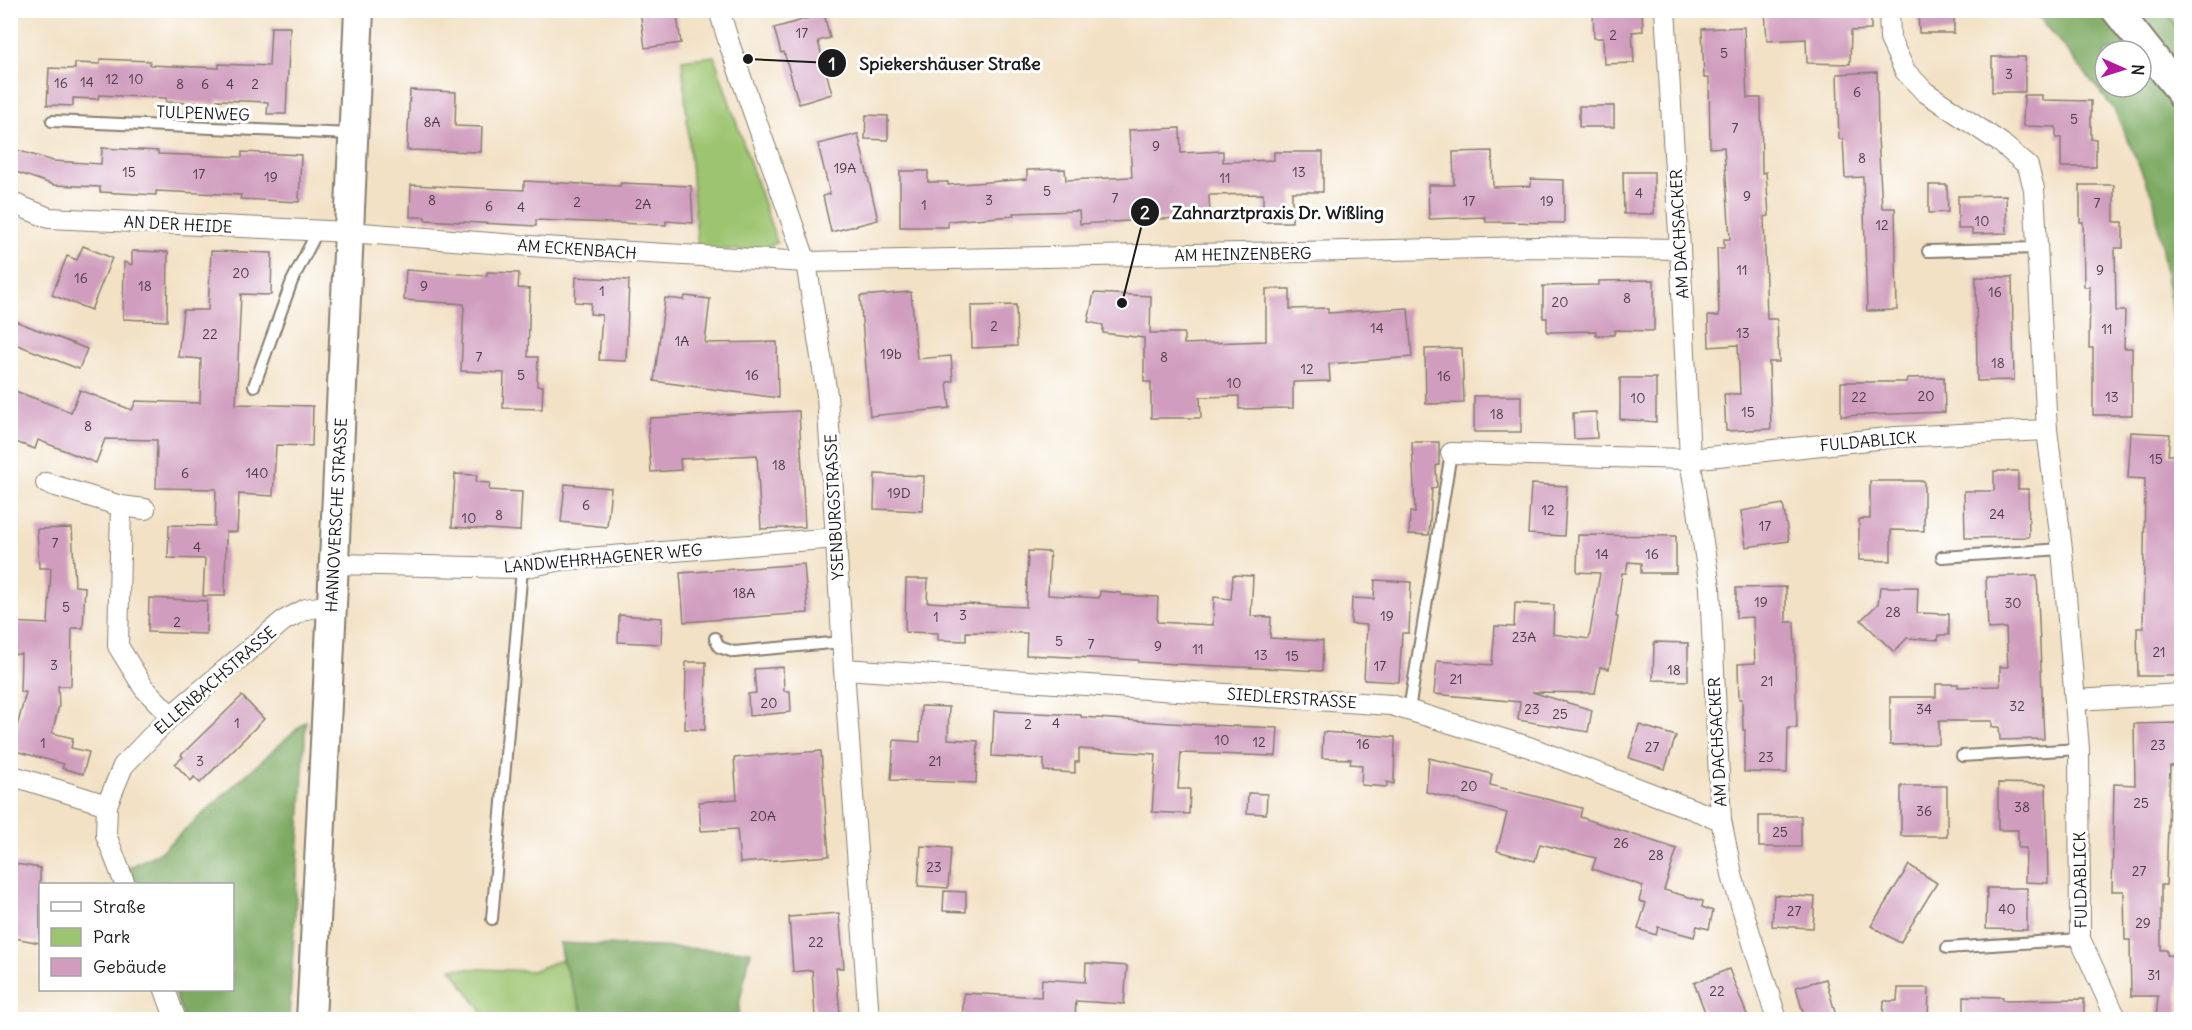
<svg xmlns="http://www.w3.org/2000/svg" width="2192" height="1030" viewBox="0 0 2192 1030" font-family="Delius,sans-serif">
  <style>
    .green { fill: #9dc571; stroke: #5c7046; stroke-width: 1.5 }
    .forest { fill: #7eaa63; stroke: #4d6340; stroke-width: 1.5; fill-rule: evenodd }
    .building { fill: #d09dbe }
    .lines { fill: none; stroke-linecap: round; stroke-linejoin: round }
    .lane-casing { stroke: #877e70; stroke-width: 14 }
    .street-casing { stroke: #877e70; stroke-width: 22 }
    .secondary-casing { stroke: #877e70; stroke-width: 32 }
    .path { stroke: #877e70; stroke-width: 4; stroke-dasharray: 4.5 4.5; stroke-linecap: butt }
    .lane { stroke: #fff; stroke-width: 10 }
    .street { stroke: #fff; stroke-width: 20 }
    .secondary { stroke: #fff; stroke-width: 28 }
    .labels { text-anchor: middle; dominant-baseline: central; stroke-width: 6; stroke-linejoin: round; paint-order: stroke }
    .number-label { font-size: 14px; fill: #493c44 }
    .street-label { font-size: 16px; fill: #1c1c1c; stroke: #fff }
    .leader { fill: none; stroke: #1c1c1c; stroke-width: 2 }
    .callout-dot { fill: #1c1c1c; stroke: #fff; stroke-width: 2 }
    .mark-label { font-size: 18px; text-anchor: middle; font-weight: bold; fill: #fff }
    .callout-label { font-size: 18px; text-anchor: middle; font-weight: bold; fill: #1c1c1c; stroke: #fff; stroke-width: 6; stroke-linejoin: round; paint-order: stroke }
  </style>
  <rect width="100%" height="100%" fill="#fff"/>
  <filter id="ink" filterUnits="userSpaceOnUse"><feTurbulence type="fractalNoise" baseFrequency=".0167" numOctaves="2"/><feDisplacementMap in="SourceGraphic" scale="12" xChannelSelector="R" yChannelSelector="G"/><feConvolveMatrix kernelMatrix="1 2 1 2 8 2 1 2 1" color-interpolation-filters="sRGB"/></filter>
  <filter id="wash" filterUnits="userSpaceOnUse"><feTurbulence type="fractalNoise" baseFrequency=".008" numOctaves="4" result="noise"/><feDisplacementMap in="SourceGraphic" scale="24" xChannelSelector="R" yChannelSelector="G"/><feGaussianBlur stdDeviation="1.35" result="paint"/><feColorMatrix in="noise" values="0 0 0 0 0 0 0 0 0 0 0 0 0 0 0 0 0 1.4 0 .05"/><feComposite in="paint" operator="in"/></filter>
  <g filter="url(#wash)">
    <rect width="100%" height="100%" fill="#f2e1c5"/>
    <g class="green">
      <polygon points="2165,11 2181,11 2181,35"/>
      <polygon points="714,56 777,243 756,250 698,249 682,60"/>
      <polygon points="562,959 585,1019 487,1019 451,968 533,971"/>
    </g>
    <g class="forest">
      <path d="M2029 11H2165L2181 35V368L2154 200 2114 109 2042 20ZM2105 51H2141V87H2105Z"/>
      <polygon points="306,721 289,1019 184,1019 173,990 232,990 232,884 134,884 128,868 160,852"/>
      <polygon points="559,943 751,951 740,999 738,1019 585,1019 562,959"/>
    </g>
    <g id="blocks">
      <g class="building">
        <polygon points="640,10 676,10 681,43 645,48"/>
        <polygon points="1593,10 1642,10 1643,31 1632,32 1634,63 1604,64 1603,38 1594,38"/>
        <polygon points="1765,10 1871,10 1871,30 1851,31 1850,64 1807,63 1806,39 1767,41"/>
        <polygon points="1918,10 1954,10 1954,33 1919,33"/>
        <polygon points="824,14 830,38 818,41 832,94 799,104 784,52 781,53 774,28"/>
        <polygon points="271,27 290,27 286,114 267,114 268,102 217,100 217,104 166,102 166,98 99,95 98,99 73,98 73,106 47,105 49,68 75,69 75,63 100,64 100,59 150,61 150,65 219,68 219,64 269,66"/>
        <polygon points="1744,27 1747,98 1761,98 1762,173 1766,172 1769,216 1764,217 1767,319 1777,319 1779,362 1769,362 1771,429 1726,431 1724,394 1740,394 1738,345 1709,347 1708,316 1719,316 1717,248 1724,248 1724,239 1730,239 1724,147 1710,148 1709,78 1704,78 1702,29"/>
        <rect x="1992" y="57" width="33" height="35"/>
        <polygon points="1877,72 1878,137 1882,208 1895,208 1897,310 1867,311 1863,177 1845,178 1843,139 1839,139 1837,74"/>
        <polygon points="410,90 456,92 455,126 482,127 481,152 407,150"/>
        <polygon points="2024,95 2042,95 2042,100 2091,101 2091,139 2096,139 2096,167 2061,167 2061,138 2056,138 2056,127 2023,126"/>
        <rect x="1579" y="106" width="35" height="21"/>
        <polygon points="866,115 888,116 888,140 865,139"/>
        <polygon points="1180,128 1181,153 1223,151 1223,162 1274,160 1274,152 1323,152 1323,192 1292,192 1292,222 1263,222 1263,194 1209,195 1210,216 1080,224 1079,211 1013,213 1014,216 948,221 948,227 900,227 900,171 928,171 928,182 948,182 948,185 1027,179 1027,170 1065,169 1066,180 1132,177 1129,130"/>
        <polygon points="858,134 878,220 831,232 823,196 830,194 818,144"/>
        <polygon points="10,148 53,161 101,164 102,148 158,151 158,154 242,157 242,152 301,155 299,202 240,199 241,195 156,191 156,195 100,192 100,187 54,185 10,170"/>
        <polygon points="1492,151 1493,187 1531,186 1531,179 1564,180 1564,223 1486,222 1485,217 1429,219 1428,185 1454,185 1453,152"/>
        <polygon points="1623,172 1654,172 1654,214 1624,214"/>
        <polygon points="524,181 620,186 621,183 691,186 693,223 666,221 666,225 536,220 536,226 425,220 425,217 410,217 411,185 524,190"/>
        <polygon points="1929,185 1947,185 1948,212 1929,213"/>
        <polygon points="2080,185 2114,185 2114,222 2123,222 2123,248 2115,248 2116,311 2125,311 2124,348 2132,348 2132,415 2093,415 2093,348 2089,348 2090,287 2084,287 2083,222 2080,222"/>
        <polygon points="2006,195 2007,233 1972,234 1972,229 1958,229 1958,196"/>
        <polygon points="83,246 112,258 91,310 52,295 67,256 77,260"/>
        <polygon points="132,251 168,252 167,321 123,319 124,262 132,265"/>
        <polygon points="211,251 272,253 271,295 241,294 236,404 313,406 312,446 276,445 273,496 239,494 237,532 226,532 225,596 203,596 205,559 168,558 169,525 215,526 216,489 156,488 157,440 105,439 96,463 38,440 35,449 10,440 10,389 71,412 80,390 132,410 136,401 200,403 201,359 178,357 183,310 208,310"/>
        <polygon points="406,270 487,276 487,272 519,273 518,288 530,289 528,357 538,357 537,386 543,386 542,409 503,408 504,373 461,371 464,304 404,300"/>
        <polygon points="576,277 629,280 626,361 599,360 602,315 590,314 591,303 575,302"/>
        <polygon points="1976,277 2012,277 2014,380 1977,381"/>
        <polygon points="1654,280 1654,331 1615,330 1614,335 1596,335 1596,331 1547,332 1547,318 1543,318 1543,286 1599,285 1599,281"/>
        <polygon points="1266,289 1290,289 1290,309 1328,308 1328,313 1408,308 1412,357 1329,364 1330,381 1293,382 1293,408 1239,409 1239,396 1200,397 1201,418 1151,418 1151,382 1144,382 1144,338 1103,333 1103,325 1088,322 1094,293 1151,296 1150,333 1184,333 1184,344 1266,341"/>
        <polygon points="911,292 917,359 951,356 953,381 947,382 950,408 870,416 860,296"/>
        <polygon points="685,296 710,299 705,343 777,342 778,398 654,381 665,298 684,300"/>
        <polygon points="1016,305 1017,346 972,348 971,306"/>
        <polygon points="10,319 87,349 79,369 10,342"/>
        <polygon points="1462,348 1464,403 1426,404 1425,349"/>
        <polygon points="1944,377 1945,412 1841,416 1841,382 1906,382 1907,378"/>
        <polygon points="1620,378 1656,378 1656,422 1620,419"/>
        <rect x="1474" y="396" width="47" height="36"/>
        <polygon points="799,411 805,527 761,529 757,455 680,459 681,470 651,472 648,429 650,418"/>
        <polygon points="1596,412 1597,438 1574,439 1573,413"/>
        <polygon points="2131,432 2170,434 2168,455 2181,455 2179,475 2178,564 2181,564 2181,609 2180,609 2181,676 2138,676 2137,628 2143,628 2145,479 2128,478"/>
        <polygon points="1412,442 1439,442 1439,465 1436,466 1437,487 1432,488 1429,535 1409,534 1410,512 1415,513"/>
        <polygon points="1994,471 2018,471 2018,489 2028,489 2029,537 1965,538 1964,491 1994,491"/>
        <polygon points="455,474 477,475 476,482 490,483 489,490 522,492 520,531 452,527"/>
        <polygon points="875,474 924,476 923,511 874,509"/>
        <polygon points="1870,481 1924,481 1924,531 1891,530 1891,561 1859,560 1859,519 1870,519"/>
        <polygon points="565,484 611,488 607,527 561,522"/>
        <polygon points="1531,484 1567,486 1564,536 1528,534"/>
        <polygon points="1783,504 1789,541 1746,547 1741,511"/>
        <polygon points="72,528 75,586 85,587 83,628 72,628 71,686 58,686 59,706 52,733 73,738 71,748 89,752 83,774 62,768 64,764 11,750 26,692 20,692 21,654 10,654 10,622 48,624 51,568 39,568 37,529"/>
        <polygon points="1578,535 1676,536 1676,573 1641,573 1641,563 1628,562 1626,573 1622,573 1616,617 1618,617 1609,669 1600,667 1595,693 1532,692 1592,710 1588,732 1518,720 1520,702 1434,694 1437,661 1492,665 1495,626 1514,627 1515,603 1554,605 1553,634 1589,639 1600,573 1577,572"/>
        <polygon points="1028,551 1050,552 1048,595 1099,598 1100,591 1121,593 1121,595 1158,597 1157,622 1213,625 1214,597 1231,599 1233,575 1253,576 1251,616 1271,617 1270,638 1323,641 1322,671 1138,662 1138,660 1026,655 1027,633 966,632 966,641 938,640 938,633 905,632 906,579 928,579 927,602 1026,607"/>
        <polygon points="804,564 808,613 684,622 680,573"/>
        <polygon points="2037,575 2044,739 2000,740 1999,727 1992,727 1992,721 1939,721 1939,744 1890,745 1890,697 1936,697 1936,684 1958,684 1958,687 2000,686 2000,667 2008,667 2006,628 1988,629 1986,577"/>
        <polygon points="1375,580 1411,582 1409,633 1402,633 1399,682 1364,680 1367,625 1351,624 1352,598 1374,599"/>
        <polygon points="1786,587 1786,622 1794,622 1797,728 1788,728 1787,773 1744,772 1745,730 1743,730 1742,699 1739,699 1738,664 1755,663 1753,617 1736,618 1736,588"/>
        <polygon points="1880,587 1918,587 1917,613 1949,614 1949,635 1939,635 1938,640 1907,638 1894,652 1861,620 1878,604"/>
        <polygon points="149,598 207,601 206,634 148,632"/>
        <polygon points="619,615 662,618 661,644 618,642"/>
        <polygon points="1654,642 1688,643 1688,681 1653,680"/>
        <polygon points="686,662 706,662 705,730 685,729"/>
        <polygon points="783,667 784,691 790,691 791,712 749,716 748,694 756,693 754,669"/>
        <polygon points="242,696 264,719 200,783 194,777 191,781 175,764 183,757 181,755"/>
        <polygon points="921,706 949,707 948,739 978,741 976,783 891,780 894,740 920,742"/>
        <polygon points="994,711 1081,715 1081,717 1187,724 1278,728 1276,756 1181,753 1178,789 1190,789 1189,814 1152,812 1156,754 1079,749 1079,762 1075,762 1075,773 1044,771 1044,759 992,756"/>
        <polygon points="2177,723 2177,730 2181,730 2181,766 2170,766 2166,885 2161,885 2161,950 2167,950 2167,955 2178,956 2178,1020 2156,1020 2158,996 2131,996 2130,940 2125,940 2124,891 2112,891 2114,784 2135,785 2134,724"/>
        <polygon points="1639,725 1676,736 1665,769 1629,758"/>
        <polygon points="1323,732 1395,737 1394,784 1387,782 1387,787 1361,785 1362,765 1350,764 1351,759 1322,758"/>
        <polygon points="821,751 829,856 740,863 737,829 701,831 699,802 737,799 734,758"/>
        <polygon points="1429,758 1492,774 1490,785 1582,808 1580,817 1677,849 1664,890 1703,901 1702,907 1713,911 1709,929 1697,926 1694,937 1658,927 1656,935 1638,929 1646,903 1639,901 1643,886 1592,869 1596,858 1540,844 1535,861 1497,851 1507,813 1426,792"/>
        <polygon points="1998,783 2046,784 2048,883 2025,882 2026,848 2018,848 2018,830 1998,830"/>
        <rect x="1901" y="786" width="46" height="50"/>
        <polygon points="1248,793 1267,794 1266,814 1247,813"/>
        <rect x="1759" y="816" width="42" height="31"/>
        <polygon points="921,846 951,848 948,888 918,886"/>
        <polygon points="10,863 40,868 40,943 10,937"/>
        <polygon points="1909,865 1937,883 1900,943 1871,926"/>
        <polygon points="1987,888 2027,888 2027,930 1986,929"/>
        <polygon points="944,891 966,892 966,912 943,911"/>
        <polygon points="1774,895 1815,897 1813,928 1772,926"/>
        <polygon points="839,913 844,968 836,968 840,1015 815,1016 812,970 793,972 789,917"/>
        <polygon points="1086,963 1127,966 1124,1004 1076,1001 1075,1020 984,1017 984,1020 962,1020 964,993 1041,997 1042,979 1085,982"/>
        <polygon points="1729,969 1749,1020 1708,1020 1694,983"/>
        <polygon points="1826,979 1837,1020 1805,1020 1796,987"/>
        <polygon points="1898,988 1929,988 1928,1020 1883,1020 1884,1001 1897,1001"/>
        <polygon points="1964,996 2003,997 2003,1000 2084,999 2084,1020 1964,1020"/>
      </g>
    </g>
  </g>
  <g filter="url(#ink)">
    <use href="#blocks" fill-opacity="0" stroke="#877e70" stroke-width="1.5"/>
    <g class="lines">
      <g class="lane-casing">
        <g id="lane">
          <polyline points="52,121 351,134"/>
          <polyline points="1928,251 2036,248"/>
          <polyline points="254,386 292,281 318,230"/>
          <polyline points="1942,557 2062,549"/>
          <polyline points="715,638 719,647 734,652 842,642"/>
          <polyline points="1409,710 1451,453"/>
          <polyline points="1962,756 2079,749"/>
          <polyline points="492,919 522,568"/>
          <polyline points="1947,948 2080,939"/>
        </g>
      </g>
      <g class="street-casing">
        <g id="street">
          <polyline points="719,10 730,46 806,262 827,395 844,669 869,1020"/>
          <polyline points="1665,10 1680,249 1690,459 1710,587 1721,820 1733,879 1777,1020"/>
          <polyline points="1889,10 1890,39 1905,71 1925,92 2001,143 2028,166 2034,189 2047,430 2062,549 2079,749 2080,939 2117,1020"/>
          <polyline points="10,202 49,218 349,232 544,247 806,262 1538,247 1680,249"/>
          <polyline points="1451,453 1690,459 1896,437 2047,430"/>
          <polyline points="46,483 121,506 145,509"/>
          <polyline points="121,506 118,646 144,688 171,716"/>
          <polyline points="334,564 522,568 562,560 836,538"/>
          <polyline points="844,669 1391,705 1529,747 1721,820"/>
          <polyline points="2075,700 2182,694"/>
          <polyline points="10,775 107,805"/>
          <polyline points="125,884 106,835 107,805 123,766 171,716 283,621 306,609 332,605"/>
          <polyline points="165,990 176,1020"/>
        </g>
      </g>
      <g class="secondary-casing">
        <g id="secondary">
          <polyline points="2116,10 2177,87 2182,96"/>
          <polyline points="311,1020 332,605 359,10"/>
        </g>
      </g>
      <polyline class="path" points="2181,10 2182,11"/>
      <use href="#lane" class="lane"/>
      <use href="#street" class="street"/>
      <use href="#secondary" class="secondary"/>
    </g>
  </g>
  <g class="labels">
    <g class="number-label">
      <text x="802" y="33">17</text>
      <text x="1613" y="35">2</text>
      <text x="1724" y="53">5</text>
      <text x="2009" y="74">3</text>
      <text x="112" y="79">12</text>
      <text x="136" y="79">10</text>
      <text x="87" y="82">14</text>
      <text x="61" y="83">16</text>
      <text x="180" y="84">8</text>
      <text x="205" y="84">6</text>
      <text x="230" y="84">4</text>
      <text x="255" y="84">2</text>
      <text x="1857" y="92">6</text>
      <text x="2074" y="119">5</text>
      <text x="432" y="122">8A</text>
      <text x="1735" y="128">7</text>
      <text x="1156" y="146">9</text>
      <text x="1862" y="158">8</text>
      <text x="845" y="168">19A</text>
      <text x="129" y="172">15</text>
      <text x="1299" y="172">13</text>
      <text x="199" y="174">17</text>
      <text x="271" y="177">19</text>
      <text x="1225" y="178">11</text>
      <text x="1047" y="191">5</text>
      <text x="1639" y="193">4</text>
      <text x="1747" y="196">9</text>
      <text x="1115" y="198">7</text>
      <text x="432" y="200">8</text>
      <text x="989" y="200">3</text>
      <text x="1469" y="201">17</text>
      <text x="1547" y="201">19</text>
      <text x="577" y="202">2</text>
      <text x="2097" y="203">7</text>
      <text x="643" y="204">2A</text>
      <text x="924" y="205">1</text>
      <text x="489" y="206">6</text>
      <text x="521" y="207">4</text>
      <text x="1982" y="221">10</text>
      <text x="1882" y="225">12</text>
      <text x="1742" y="270">11</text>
      <text x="2100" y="270">9</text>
      <text x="241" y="273">20</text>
      <text x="81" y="278">16</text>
      <text x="145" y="286">18</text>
      <text x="424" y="286">9</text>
      <text x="602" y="291">1</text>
      <text x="1995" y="292">16</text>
      <text x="1627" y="298">8</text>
      <text x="1560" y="302">20</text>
      <text x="994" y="326">2</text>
      <text x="1377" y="328">14</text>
      <text x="2107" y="329">11</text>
      <text x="1743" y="333">13</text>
      <text x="210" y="334">22</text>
      <text x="682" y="341">1A</text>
      <text x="891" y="354">19b</text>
      <text x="479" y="357">7</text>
      <text x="1164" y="357">8</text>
      <text x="1998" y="363">18</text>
      <text x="1307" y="369">12</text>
      <text x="521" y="375">5</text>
      <text x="752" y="375">16</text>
      <text x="1444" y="376">16</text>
      <text x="1234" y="383">10</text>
      <text x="1926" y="396">20</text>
      <text x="1859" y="397">22</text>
      <text x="2112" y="397">13</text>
      <text x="1638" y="398">10</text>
      <text x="1748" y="412">15</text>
      <text x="1497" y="414">18</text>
      <text x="88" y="426">8</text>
      <text x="2156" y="459">15</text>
      <text x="779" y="465">18</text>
      <text x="185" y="473">6</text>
      <text x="257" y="473">140</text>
      <text x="899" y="493">19D</text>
      <text x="586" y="505">6</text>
      <text x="1548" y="510">12</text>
      <text x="1997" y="514">24</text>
      <text x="499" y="515">8</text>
      <text x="469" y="518">10</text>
      <text x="1765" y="526">17</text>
      <text x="55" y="543">7</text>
      <text x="197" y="547">4</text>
      <text x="1602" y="554">14</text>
      <text x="1652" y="554">16</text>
      <text x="744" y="593">18A</text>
      <text x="1761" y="602">19</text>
      <text x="2013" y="603">30</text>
      <text x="66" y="607">5</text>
      <text x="1893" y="612">28</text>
      <text x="963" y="615">3</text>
      <text x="1387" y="616">19</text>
      <text x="936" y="617">1</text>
      <text x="177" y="622">2</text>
      <text x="1524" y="637">23A</text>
      <text x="1059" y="641">5</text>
      <text x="1091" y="644">7</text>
      <text x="1158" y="646">9</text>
      <text x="1198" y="649">11</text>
      <text x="2159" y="652">21</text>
      <text x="1261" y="655">13</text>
      <text x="1292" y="656">15</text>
      <text x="54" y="665">3</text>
      <text x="1380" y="666">17</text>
      <text x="1674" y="670">18</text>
      <text x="1456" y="679">21</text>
      <text x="1767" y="681">21</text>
      <text x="769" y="703">20</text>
      <text x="2017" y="706">32</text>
      <text x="1532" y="709">23</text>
      <text x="1924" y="709">34</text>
      <text x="1560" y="714">25</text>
      <text x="237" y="723">1</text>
      <text x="1056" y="723">4</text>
      <text x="1028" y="724">2</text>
      <text x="1222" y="740">10</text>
      <text x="1259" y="742">12</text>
      <text x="43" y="743">1</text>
      <text x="1363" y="744">16</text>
      <text x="2158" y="745">23</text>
      <text x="1652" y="747">27</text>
      <text x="1766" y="757">23</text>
      <text x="200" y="761">3</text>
      <text x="935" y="761">21</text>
      <text x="1469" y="786">20</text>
      <text x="2141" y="803">25</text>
      <text x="2022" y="807">38</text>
      <text x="1924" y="811">36</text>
      <text x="763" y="816">20A</text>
      <text x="1780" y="832">25</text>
      <text x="1621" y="843">26</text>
      <text x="1656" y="855">28</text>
      <text x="934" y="867">23</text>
      <text x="2139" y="871">27</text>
      <text x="2007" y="909">40</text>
      <text x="1794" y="911">27</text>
      <text x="2143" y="923">29</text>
      <text x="816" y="942">22</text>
      <text x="2154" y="975">31</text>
      <text x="1717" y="991">22</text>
    </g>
    <g class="street-label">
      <text transform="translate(203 113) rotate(2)">TULPENWEG</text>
      <text transform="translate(178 224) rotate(3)">AN DER HEIDE</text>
      <text transform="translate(1679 234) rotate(-93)">AM DACHSACKER</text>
      <text transform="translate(577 249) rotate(4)">AM ECKENBACH</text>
      <text transform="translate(1243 254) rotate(-1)">AM HEINZENBERG</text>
      <text transform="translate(1868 441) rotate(-5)">FULDABLICK</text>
      <text transform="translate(834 507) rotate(-93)">YSENBURGSTRASSE</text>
      <text transform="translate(336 515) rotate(-87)">HANNOVERSCHE STRASSE</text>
      <text transform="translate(603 558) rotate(-5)">LANDWEHRHAGENER WEG</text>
      <text transform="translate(215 680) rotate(-41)">ELLENBACHSTRASSE</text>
      <text transform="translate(1292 698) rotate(4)">SIEDLERSTRASSE</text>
      <text transform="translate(1717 742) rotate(-93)">AM DACHSACKER</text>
      <text transform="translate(2080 880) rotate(-91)">FULDABLICK</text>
    </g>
  </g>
  <path class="leader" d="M748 59L832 63M1122 303L1145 212"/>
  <g class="callout-dot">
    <circle cx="748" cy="59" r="6"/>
    <circle cx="1122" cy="303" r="6"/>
    <circle cx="832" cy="63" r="15"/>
    <circle cx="1145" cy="212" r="15"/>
  </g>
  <g class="mark-label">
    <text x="832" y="70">1</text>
    <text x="1145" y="219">2</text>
  </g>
  <g class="callout-label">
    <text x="950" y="70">Spiekershäuser Straße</text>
    <text x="1278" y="219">Zahnarztpraxis Dr. Wißling</text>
  </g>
  <rect width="2192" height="1030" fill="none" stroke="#fff" stroke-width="36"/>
  <rect x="39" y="883" width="195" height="108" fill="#ffffff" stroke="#a4a4a4" stroke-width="1.5"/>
  <rect x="51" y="902" width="30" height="9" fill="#ffffff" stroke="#a4a4a4" stroke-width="1.5"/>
  <text x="93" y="913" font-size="18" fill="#1c1c1c">Straße</text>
  <rect x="51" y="928" width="30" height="18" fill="#9dc571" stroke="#a4a4a4" stroke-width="1.5"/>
  <text x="93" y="943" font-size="18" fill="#1c1c1c">Park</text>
  <rect x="51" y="958" width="30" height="18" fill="#d09dbe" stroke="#a4a4a4" stroke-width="1.5"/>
  <text x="93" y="973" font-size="18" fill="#1c1c1c">Gebäude</text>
  <g transform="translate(2123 69) rotate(93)"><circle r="28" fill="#ffffff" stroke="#a4a4a4" stroke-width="1.5"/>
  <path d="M0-4.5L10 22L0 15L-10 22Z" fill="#b5179e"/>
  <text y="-9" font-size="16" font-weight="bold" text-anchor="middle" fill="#1c1c1c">N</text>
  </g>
</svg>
